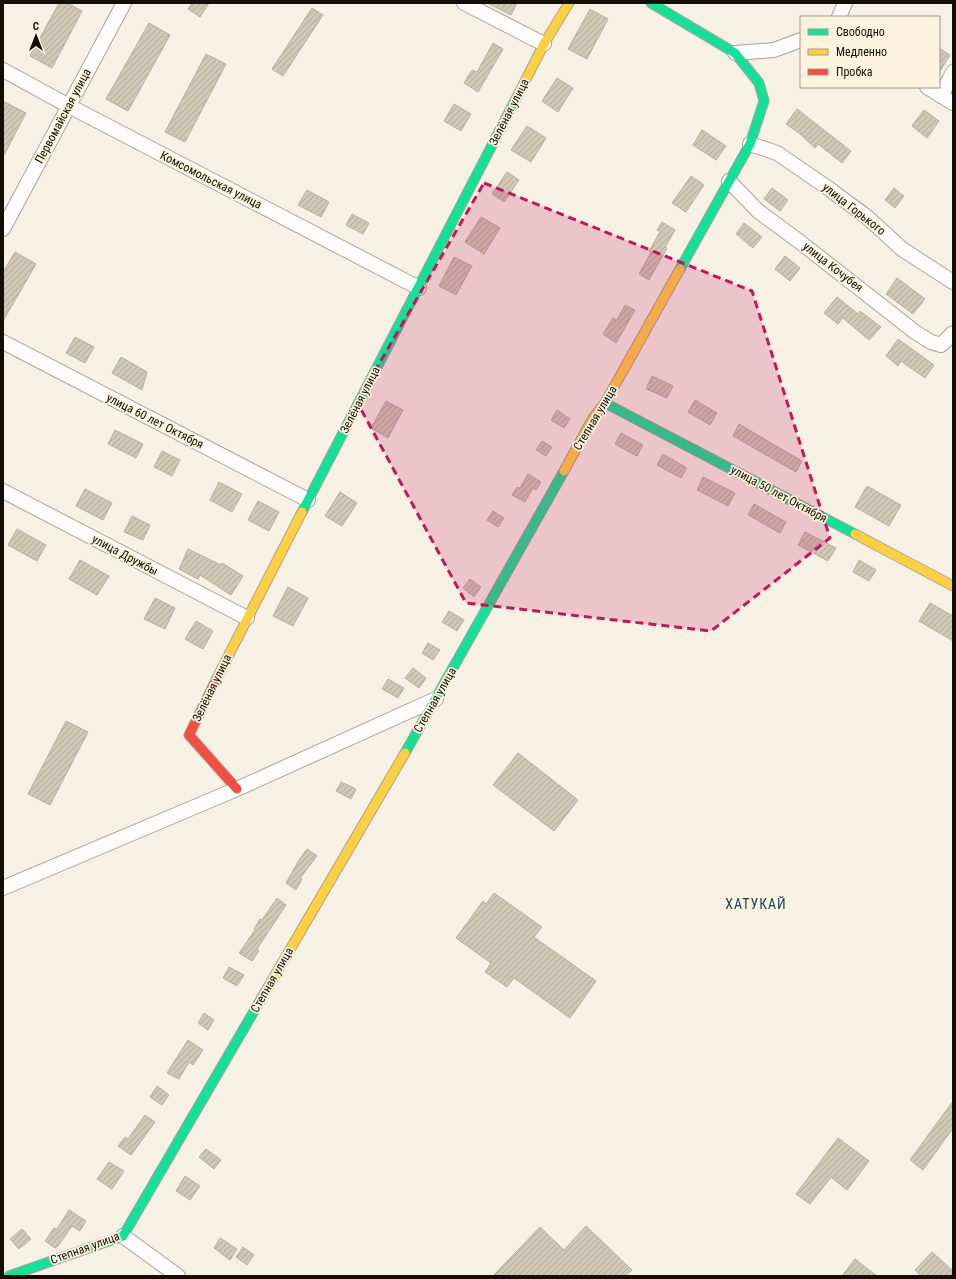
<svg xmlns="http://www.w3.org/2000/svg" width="956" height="1279" viewBox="0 0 956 1279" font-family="'Roboto Condensed',sans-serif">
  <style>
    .building { fill: url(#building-hatch); stroke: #b5b0a7 }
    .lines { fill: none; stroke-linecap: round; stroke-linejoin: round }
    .street-casing { stroke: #a8a49a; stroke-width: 16 }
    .fast-casing { stroke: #a8a49a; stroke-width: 11 }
    .slow-casing { stroke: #a8a49a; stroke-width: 11 }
    .jam-casing { stroke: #a8a49a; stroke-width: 11 }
    .street { stroke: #fefdfb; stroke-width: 14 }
    .fast { stroke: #16e098; stroke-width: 9 }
    .slow { stroke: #ffcf43; stroke-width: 9 }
    .jam { stroke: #f24e42; stroke-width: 9 }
    .marked { fill: #c2185b; fill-opacity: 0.2; stroke: #c2185b; stroke-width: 3; stroke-dasharray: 8 5; stroke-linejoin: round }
    .labels { text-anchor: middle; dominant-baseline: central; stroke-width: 3.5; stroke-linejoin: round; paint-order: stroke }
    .street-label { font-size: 12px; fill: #130f06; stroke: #fdf3de }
    .quarter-label { font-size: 14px; letter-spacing: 1px; fill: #144658; stroke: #fdf3de }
  </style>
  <defs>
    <pattern id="building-hatch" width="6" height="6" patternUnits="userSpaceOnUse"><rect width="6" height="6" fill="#d0c7b6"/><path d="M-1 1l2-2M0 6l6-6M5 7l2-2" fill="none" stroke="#b2aa9b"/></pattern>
  </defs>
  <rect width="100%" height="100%" fill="#f6f0e5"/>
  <g class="building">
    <polygon points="59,3 67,3 82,11 52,68 30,56"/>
    <polygon points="192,3 209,3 200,17 188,9"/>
    <polygon points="487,3 517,3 511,15"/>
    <polygon points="312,8 323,15 283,76 272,69"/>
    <polygon points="590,9 608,19 587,59 568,49"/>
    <polygon points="149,23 170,35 128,111 106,99"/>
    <polygon points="493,43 503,49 478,92 464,83 472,70 477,72"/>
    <polygon points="939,48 950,55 939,73"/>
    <polygon points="206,54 226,64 185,142 165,132"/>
    <polygon points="557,78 573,88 558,112 542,101"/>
    <polygon points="3,101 26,113 3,157"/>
    <polygon points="454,104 471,114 461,131 444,121"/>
    <polygon points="797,109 851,151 842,163 818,144 815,148 800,134 786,124"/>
    <polygon points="924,110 939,121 927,138 912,126"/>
    <polygon points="527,126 546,138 531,162 511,150"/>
    <polygon points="702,130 726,146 716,160 693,145"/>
    <polygon points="507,172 519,180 504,202 492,194"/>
    <polygon points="691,176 704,185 686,212 672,203"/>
    <polygon points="772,188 788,200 780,211 764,199"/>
    <polygon points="894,188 904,196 895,208 885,200"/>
    <polygon points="307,190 329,202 321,217 298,205"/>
    <polygon points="352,214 369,223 363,234 346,225"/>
    <polygon points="481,217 500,228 484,254 465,242"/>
    <polygon points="662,222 675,230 665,247 667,248 649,280 639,274 651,252 649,251 660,232 657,230"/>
    <polygon points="744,223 762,237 753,248 736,234"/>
    <polygon points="15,252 36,264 3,321 3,272"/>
    <polygon points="785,256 800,268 790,281 775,269"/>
    <polygon points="454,257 472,266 456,295 439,286"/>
    <polygon points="897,278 925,299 913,314 886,294"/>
    <polygon points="837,297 858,314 860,311 881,327 869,340 843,318 838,324 824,313"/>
    <polygon points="625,305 635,310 616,343 603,334 613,318 617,320"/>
    <polygon points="75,337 94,347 85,363 66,353"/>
    <polygon points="898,339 934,365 925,378 901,361 898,366 886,356"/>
    <polygon points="121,357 147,372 142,390 112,373"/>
    <polygon points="652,376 673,386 667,398 646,389"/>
    <polygon points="695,400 717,413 710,425 688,412"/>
    <polygon points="386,401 403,410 388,438 371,428"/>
    <polygon points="557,410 570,419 564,428 551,420"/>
    <polygon points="739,424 802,461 796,472 733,436"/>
    <polygon points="115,430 143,444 136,458 108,444"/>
    <polygon points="621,433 643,445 637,456 615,444"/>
    <polygon points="542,441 552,447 546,456 536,450"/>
    <polygon points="162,451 180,460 172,476 154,467"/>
    <polygon points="663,454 687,468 681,478 657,465"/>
    <polygon points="528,474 541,482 536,490 533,488 525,502 512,495 517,487 520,488"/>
    <polygon points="703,477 735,493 728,506 697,490"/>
    <polygon points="219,482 242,494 232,512 210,500"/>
    <polygon points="867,486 901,505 889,526 855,507"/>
    <polygon points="85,489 112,503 103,520 76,506"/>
    <polygon points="340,492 357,503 342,526 325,516"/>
    <polygon points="258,501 279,512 269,531 248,520"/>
    <polygon points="754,504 786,522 780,533 748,515"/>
    <polygon points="493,511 504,518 498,527 487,520"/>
    <polygon points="132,516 150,525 143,540 124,532"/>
    <polygon points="17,529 46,545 37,561 8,545"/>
    <polygon points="805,532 836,548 828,561 798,545"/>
    <polygon points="188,549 221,565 222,563 243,576 231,595 200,575 198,579 179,569"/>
    <polygon points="80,560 109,576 97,595 69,579"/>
    <polygon points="859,560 876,570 869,581 853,572"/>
    <polygon points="470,579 481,587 474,597 463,588"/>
    <polygon points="288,587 308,598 293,626 273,616"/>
    <polygon points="155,598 175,608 165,629 144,619"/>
    <polygon points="930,603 953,616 953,641 919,621"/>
    <polygon points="449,611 464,620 457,631 442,622"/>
    <polygon points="196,621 213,631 203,649 185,639"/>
    <polygon points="428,643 440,650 433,660 422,653"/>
    <polygon points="413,668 426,678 419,688 405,678"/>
    <polygon points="388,679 404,688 398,698 382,689"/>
    <polygon points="66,721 88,732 50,805 28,794"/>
    <polygon points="518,753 578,800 554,831 493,785"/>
    <polygon points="341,782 356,789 351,799 336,791"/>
    <polygon points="307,849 317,856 300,878 302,879 296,890 286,883 299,860"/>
    <polygon points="494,893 542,927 534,937 596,981 570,1018 514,978 507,987 485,972 491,963 456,938 483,901 486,904"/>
    <polygon points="277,898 286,905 257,949 259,951 252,961 239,953 255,930 254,929 260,919 262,920"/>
    <polygon points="229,967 244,975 237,986 223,978"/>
    <polygon points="204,1013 214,1020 208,1030 198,1023"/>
    <polygon points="188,1040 203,1050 193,1065 189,1062 179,1079 167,1073"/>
    <polygon points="157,1086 169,1095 162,1105 150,1097"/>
    <polygon points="953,1101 953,1128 923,1170 910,1160"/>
    <polygon points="145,1115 155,1122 131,1155 118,1146 125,1137 128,1139"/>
    <polygon points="838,1138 869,1161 847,1190 831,1177 810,1204 796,1194"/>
    <polygon points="206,1149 221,1160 214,1169 199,1157"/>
    <polygon points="109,1162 124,1171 112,1189 97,1179"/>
    <polygon points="185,1176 200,1186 190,1200 176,1191"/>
    <polygon points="69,1210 86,1221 80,1231 72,1226 58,1246 55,1248 45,1241 54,1228 57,1229"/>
    <polygon points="586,1226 632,1270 625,1276 493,1276 540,1227 564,1250"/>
    <polygon points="22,1229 31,1239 19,1249 10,1239"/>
    <polygon points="220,1238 237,1249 230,1260 214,1248"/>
    <polygon points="243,1247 254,1255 247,1265 236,1257"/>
    <polygon points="932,1252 953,1271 953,1276 921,1276 915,1270"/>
    <polygon points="855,1259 877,1276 842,1276"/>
  </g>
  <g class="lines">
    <g class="street-casing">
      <g id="street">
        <polyline points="464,3 544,44"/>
        <polyline points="839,17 845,3"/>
        <polyline points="735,53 774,50 801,40"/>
        <polyline points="3,70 69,106 419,288"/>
        <polyline points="927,87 953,103"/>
        <polyline points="941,96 953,72"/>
        <polyline points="750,144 777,153 828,188 867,217 902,249 953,282"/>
        <polyline points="729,181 758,211 800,242 915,332 931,342 941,345 953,333"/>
        <polyline points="3,229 124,3"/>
        <polyline points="3,342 308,500"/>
        <polyline points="3,491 247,618"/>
        <polyline points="3,888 237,789 436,699"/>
        <polyline points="123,1236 178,1276"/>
      </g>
    </g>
    <g class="fast-casing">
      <g id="fast">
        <polyline points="651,3 735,53 759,83 764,101 750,144 680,269"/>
        <polyline points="605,403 855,534"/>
        <polyline points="302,512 518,95"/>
        <polyline points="405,753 564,471"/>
        <polyline points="9,1276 123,1236 264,994"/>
      </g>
    </g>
    <g class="slow-casing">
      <g id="slow">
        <polyline points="518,95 544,44 569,3"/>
        <polyline points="564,471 593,418 605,403 680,269"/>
        <polyline points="855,534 953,586"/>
        <polyline points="217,678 302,512"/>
        <polyline points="264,994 405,753"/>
      </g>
    </g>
    <g class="jam-casing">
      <polyline id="jam" points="217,678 189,735 237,789"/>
    </g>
    <use href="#street" class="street"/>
    <use href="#fast" class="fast"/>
    <use href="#slow" class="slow"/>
    <use href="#jam" class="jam"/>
  </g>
  <path class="marked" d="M484 183 752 291 830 538 711 631 466 603 357 402Z"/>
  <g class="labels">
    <g class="street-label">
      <text transform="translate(509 112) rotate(-63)">Зелёная улица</text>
      <text transform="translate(63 116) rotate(-62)">Первомайская улица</text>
      <text transform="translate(211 180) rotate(27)">Комсомольская улица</text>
      <text transform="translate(854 209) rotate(38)">улица Горького</text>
      <text transform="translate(833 267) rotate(38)">улица Кочубея</text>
      <text transform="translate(360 400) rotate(-63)">Зелёная улица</text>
      <text transform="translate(595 418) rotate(-59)">Степная улица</text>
      <text transform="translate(155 421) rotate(27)">улица 60 лет Октября</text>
      <text transform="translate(779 494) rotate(28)">улица 50 лет Октября</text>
      <text transform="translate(125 555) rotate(28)">улица Дружбы</text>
      <text transform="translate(212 688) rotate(-64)">Зелёная улица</text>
      <text transform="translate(435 700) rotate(-60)">Степная улица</text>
      <text transform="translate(272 980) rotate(-60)">Степная улица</text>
      <text transform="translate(85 1248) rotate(-20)">Степная улица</text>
    </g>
    <g class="quarter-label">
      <text x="756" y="904">ХАТУКАЙ</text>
    </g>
  </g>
  <rect width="956" height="1279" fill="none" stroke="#130f06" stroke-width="8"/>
  <rect x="800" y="16" width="140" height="72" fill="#fdf3de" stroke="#9f9888"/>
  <rect x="808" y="29" width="20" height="6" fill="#16e098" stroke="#9f9888"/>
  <text x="836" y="36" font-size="12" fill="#130f06">Свободно</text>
  <rect x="808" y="49" width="20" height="6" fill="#ffcf43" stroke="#9f9888"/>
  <text x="836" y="56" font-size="12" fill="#130f06">Медленно</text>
  <rect x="808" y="69" width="20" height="6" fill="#f24e42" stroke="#9f9888"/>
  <text x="836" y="76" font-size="12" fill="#130f06">Пробка</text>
  <g transform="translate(36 36)" stroke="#fdf3de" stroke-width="3" paint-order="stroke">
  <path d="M0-3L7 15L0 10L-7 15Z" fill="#130f06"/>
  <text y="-6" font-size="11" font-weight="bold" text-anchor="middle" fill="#130f06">С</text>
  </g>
</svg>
